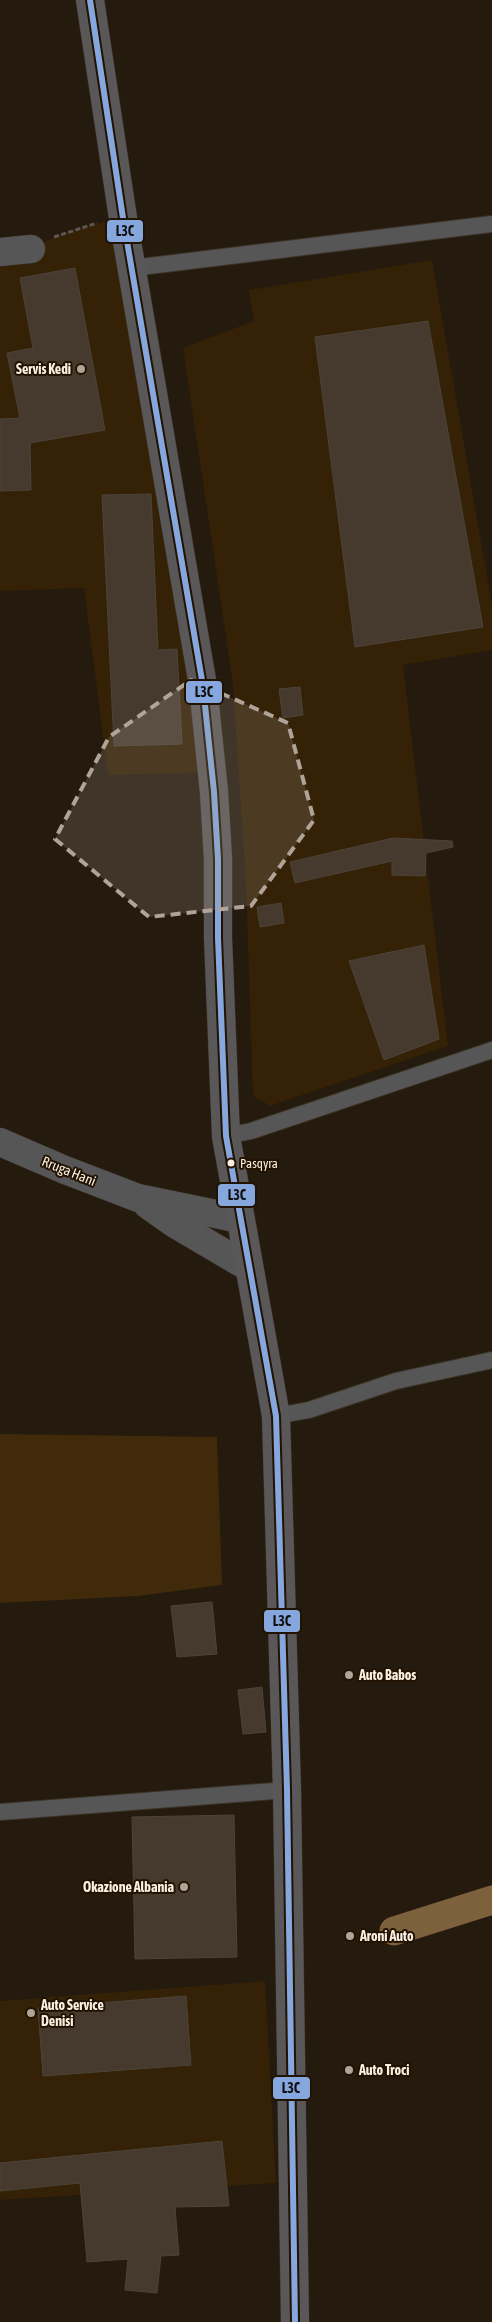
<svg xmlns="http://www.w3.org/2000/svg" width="492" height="2322" viewBox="0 0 492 2322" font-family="'Asap Condensed',sans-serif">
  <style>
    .built { fill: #342106 }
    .green { fill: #412a09 }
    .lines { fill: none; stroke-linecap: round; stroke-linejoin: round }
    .canal { stroke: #7d603c; stroke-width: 29 }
    .building { fill: #453a2d; stroke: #4c443a }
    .lane-casing { stroke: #3c3429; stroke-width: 18 }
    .street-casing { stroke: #3c3429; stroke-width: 29 }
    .secondary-casing { stroke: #3c3429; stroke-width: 29 }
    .path { stroke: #5a5755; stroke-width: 3; stroke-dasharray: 5 2.5; stroke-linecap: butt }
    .lane { stroke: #565657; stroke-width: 16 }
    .street { stroke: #565657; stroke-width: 28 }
    .secondary { stroke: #5a5758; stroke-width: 28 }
    .bus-1-casing { stroke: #221200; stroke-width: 10 }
    .bus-1 { stroke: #85a7dd; stroke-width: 6 }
    .marked { fill: #b0a498; fill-opacity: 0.2; stroke: #b0a498; stroke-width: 4; stroke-dasharray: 10 6; stroke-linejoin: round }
    .poi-dot { fill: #b0a498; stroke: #221200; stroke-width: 2 }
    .bus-dot { fill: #fbefe2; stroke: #221200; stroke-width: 2 }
    .labels { text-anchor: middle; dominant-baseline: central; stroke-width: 4; stroke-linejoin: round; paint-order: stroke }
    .bus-label { font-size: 13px; fill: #fbefe2; stroke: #221200; text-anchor: start }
    .poi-label { font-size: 14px; font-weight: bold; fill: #fbefe2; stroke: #221200; text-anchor: start }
    .street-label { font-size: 14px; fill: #fbefe2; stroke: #221200 }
    .line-badge { stroke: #221200; stroke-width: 2 }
    .pale-badge-label { font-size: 14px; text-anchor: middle; font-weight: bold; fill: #111 }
  </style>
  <rect width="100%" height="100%" fill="#241a0e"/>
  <g class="built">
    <polygon points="123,218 212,772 108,775 84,588 0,591 0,252 31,249 60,234 85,226"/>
    <polygon points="432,260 492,605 492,650 403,665 448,1046 270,1106 253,1096 246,884 233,684 183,348 254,321 249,290"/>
    <polygon points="265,1981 276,2183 0,2200 0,2001"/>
  </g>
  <polygon class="green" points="0,1434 217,1437 222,1585 138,1596 0,1603"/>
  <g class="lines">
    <polyline class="canal" points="394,1931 492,1900"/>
  </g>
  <g class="building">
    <polygon points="75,268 105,430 30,443 31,490 0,491 0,419 20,418 7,353 33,348 20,278"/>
    <polygon points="428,321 483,627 355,647 315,337"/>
    <polygon points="151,494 158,650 177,649 182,744 114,746 102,495"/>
    <polygon points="300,687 303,715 283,718 279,689"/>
    <polygon points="393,838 452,841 453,847 426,853 425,876 392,875 392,861 295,883 290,862"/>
    <polygon points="281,903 284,923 260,927 257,907"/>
    <polygon points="424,945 439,1039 384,1060 349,961"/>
    <polygon points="212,1602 217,1654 177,1657 171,1606"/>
    <polygon points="262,1687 266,1732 243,1734 238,1690"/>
    <polygon points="234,1815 237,1957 135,1959 132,1817"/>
    <polygon points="186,1996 191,2065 43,2076 38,2008"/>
    <polygon points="222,2141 229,2206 175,2207 179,2255 161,2256 157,2293 125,2290 128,2259 87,2262 80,2183 0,2191 0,2163"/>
  </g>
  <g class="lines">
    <g class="lane-casing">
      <g id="lane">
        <polyline points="132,268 492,224"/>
        <polyline points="226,1136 251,1131 492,1050"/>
        <polyline points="276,1416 309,1410 396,1381 492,1360"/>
        <polyline points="0,1812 287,1790"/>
      </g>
    </g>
    <g class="street-casing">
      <g id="street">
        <polyline points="0,252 31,249"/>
        <polyline points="0,1142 65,1170 138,1198 240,1219"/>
        <polyline points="148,1205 175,1224 248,1267"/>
      </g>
    </g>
    <g class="secondary-casing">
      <polyline id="secondary" points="90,0 123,218 203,686 214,792 218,859 218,938 226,1136 276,1416 287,1790 295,2322"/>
    </g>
    <polyline class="path" points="54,237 97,223"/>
    <use href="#lane" class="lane"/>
    <use href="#street" class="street"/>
    <use href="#secondary" class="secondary"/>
    <g class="bus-1-casing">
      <polyline id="bus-1" points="90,0 123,218 203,686 214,792 218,859 218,938 226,1136 276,1416 287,1790 295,2322"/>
    </g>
    <use href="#bus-1" class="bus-1"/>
  </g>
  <path class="marked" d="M191 680 288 723 314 820 251 906 149 917 55 839 109 737Z"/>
  <g class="poi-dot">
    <circle cx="81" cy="369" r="5"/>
    <circle cx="349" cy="1675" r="5"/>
    <circle cx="184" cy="1887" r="5"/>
    <circle cx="350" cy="1936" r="5"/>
    <circle cx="31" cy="2013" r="5"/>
    <circle cx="349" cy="2070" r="5"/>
  </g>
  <circle class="bus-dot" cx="231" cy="1163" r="4.5"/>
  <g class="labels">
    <g class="bus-label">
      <text x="240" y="1163">Pasqyra</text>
    </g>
    <g class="poi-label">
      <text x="71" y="369" text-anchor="end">Servis Kedi</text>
      <text x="359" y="1675">Auto Babos</text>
      <text x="174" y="1887" text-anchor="end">Okazione Albania</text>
      <text x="360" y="1936">Aroni Auto</text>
      <text x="41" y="2005">Auto Service<tspan x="41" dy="16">Denisi</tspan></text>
      <text x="359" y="2070">Auto Troci</text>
    </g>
    <g class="street-label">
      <text transform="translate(69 1171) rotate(22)">Rruga Hani</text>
    </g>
  </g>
  <g class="line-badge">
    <rect x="106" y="219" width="38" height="24" rx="5" fill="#85a7dd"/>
    <rect x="185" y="680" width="38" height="24" rx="5" fill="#85a7dd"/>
    <rect x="217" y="1183" width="39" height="24" rx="5" fill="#85a7dd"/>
    <rect x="263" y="1609" width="38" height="24" rx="5" fill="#85a7dd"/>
    <rect x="272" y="2076" width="39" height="24" rx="5" fill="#85a7dd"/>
  </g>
  <g class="pale-badge-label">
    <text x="125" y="236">L3C</text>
    <text x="204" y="697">L3C</text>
    <text x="237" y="1200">L3C</text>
    <text x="282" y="1626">L3C</text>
    <text x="291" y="2093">L3C</text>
  </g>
</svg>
